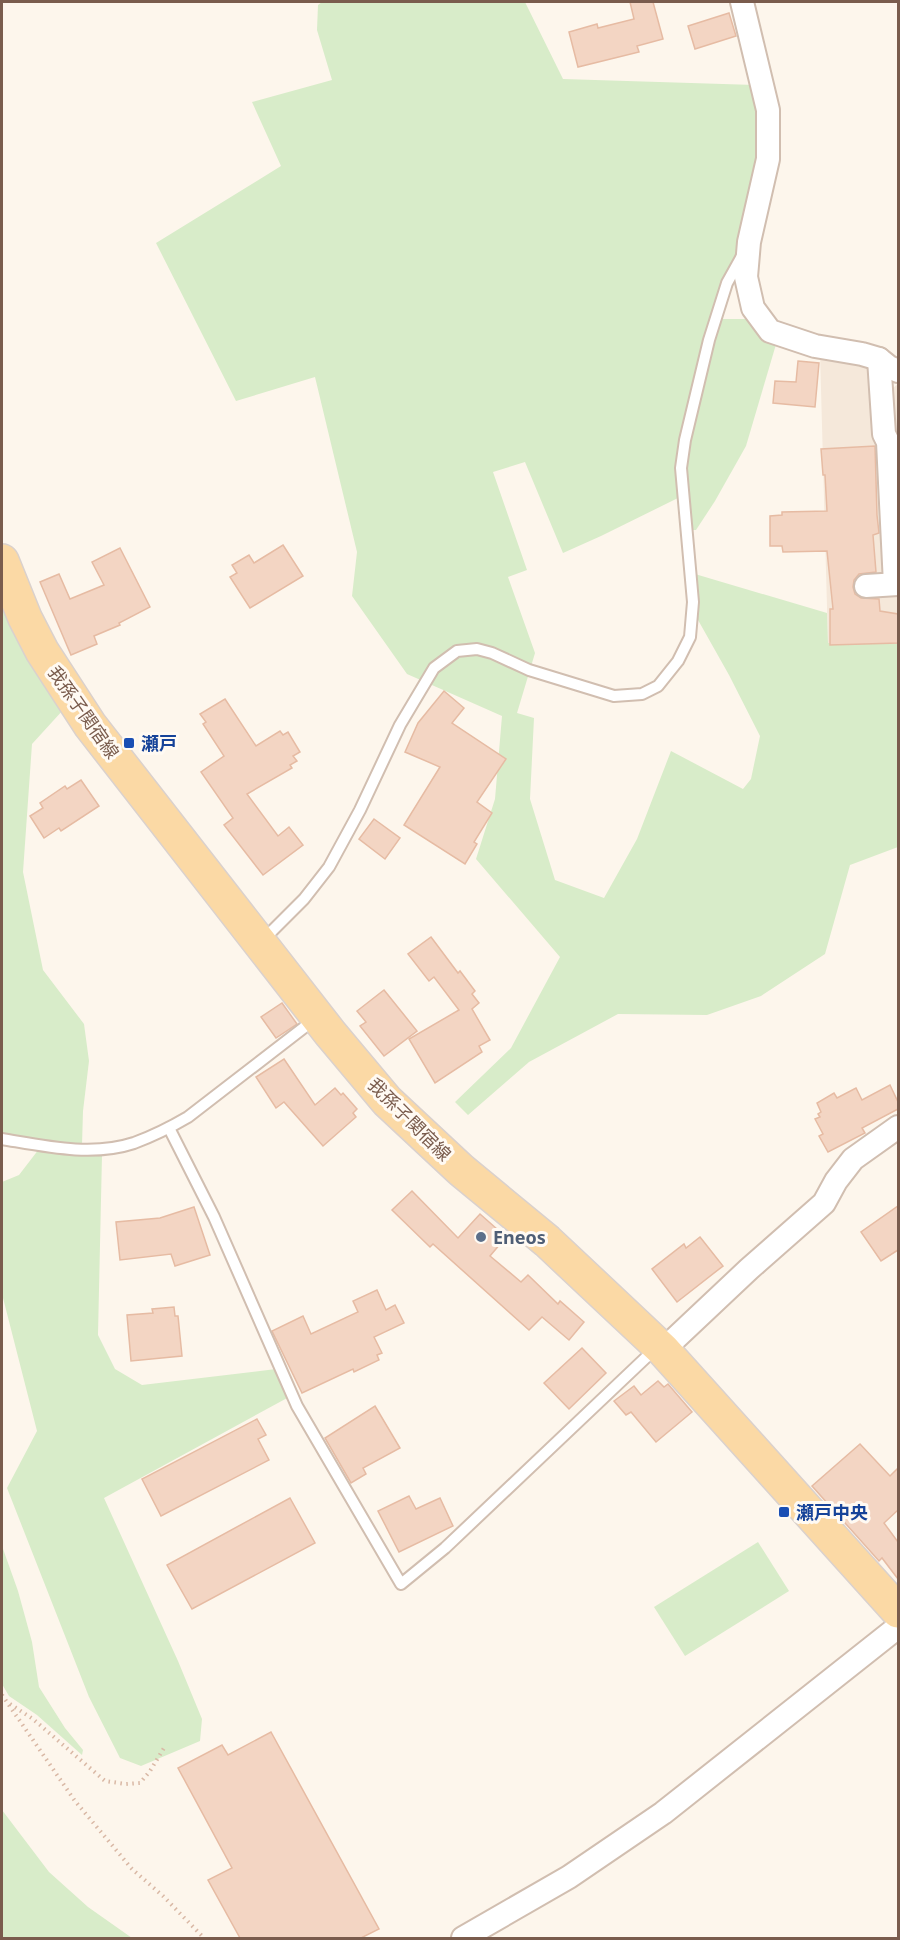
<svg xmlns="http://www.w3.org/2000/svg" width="900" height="1940" viewBox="0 0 900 1940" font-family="'Noto Sans','Noto Sans JP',sans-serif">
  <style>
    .residential { fill: #f5e8da }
    .green { fill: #d8ecc9 }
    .building { fill: #f3d5c3; stroke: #e6bba3; stroke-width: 1.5 }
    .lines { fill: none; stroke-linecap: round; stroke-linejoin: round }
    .service-casing { stroke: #d1beb0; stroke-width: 14 }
    .minor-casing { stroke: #d1beb0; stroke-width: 26 }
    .primary-casing { stroke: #dad1cd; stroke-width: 36 }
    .path { stroke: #d9b8a5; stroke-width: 4; stroke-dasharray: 1.5 4.5; stroke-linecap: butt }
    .service { stroke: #fff; stroke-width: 10 }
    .minor { stroke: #fff; stroke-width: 22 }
    .primary { stroke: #fbd9a5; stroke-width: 33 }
    .transit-dot { fill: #1a4fb4; stroke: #fffaf3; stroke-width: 2 }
    .service-dot { fill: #5c6f8a; stroke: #fffaf3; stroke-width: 2 }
    .labels { text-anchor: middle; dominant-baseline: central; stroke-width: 6; stroke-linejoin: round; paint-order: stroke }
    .street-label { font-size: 18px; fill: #7a5c4d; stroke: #fffaf3 }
    .transit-label { font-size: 18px; font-weight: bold; fill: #164399; stroke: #fffaf3; text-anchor: start }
    .service-label { font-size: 18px; font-weight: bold; fill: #4e5e75; stroke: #fffaf3; text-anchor: start }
  </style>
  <rect width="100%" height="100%" fill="#fdf6ec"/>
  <g class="residential">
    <polygon points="820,353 863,362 870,372 878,446 883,570 877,577 898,593 898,644 828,643"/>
    <polygon points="898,384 898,440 895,436 893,388"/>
  </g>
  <g class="green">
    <polygon points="322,2 525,2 563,79 755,85 759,119 759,158 741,245 730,269 678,453 678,498 601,536 563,553 525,462 493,472 527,570 508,577 535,653 517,713 534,718 530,799 555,880 604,898 637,839 671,751 743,789 751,779 760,736 729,675 698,620 695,574 827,613 828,643 898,644 898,847 850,865 825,954 761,996 707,1015 618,1014 529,1062 468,1115 455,1102 511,1048 560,957 476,859 495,799 502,716 407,674 352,596 357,552 315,377 236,401 156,243 281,166 252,102 332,80 317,30 318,5"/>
    <polygon points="720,319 751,319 777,341 746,446 715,501 696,530 691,530 686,464 688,444"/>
    <polygon points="2,597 63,710 32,744 23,872 43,970 84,1024 89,1061 83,1111 82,1145 58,1144 2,1134"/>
    <polygon points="39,1149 102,1155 98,1335 115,1369 142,1385 276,1369 289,1397 104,1498 178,1661 202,1719 200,1741 141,1766 120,1758 89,1697 7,1488 37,1431 2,1294 2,1182 19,1175"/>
    <polygon points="758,1542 789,1591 685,1656 654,1607"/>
    <polygon points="2,1546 18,1591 32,1642 39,1687 65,1728 83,1750 82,1755 37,1715 9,1696 2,1684"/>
    <polygon points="2,1810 49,1872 88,1907 132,1938 2,1938"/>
  </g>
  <g class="building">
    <polygon points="630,2 653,2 663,39 637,46 639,52 578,67 569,32 597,24 598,28 634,19"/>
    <polygon points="729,13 736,36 695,49 688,26"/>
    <polygon points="798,361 819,363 815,407 773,403 775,381 796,382"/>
    <polygon points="875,446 877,515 879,533 873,535 876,572 859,574 854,580 853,587 855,594 861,598 879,599 880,611 898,614 898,643 830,645 830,609 833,609 827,551 783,552 782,546 770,546 770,516 782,515 782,512 827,511 825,475 823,475 821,449"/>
    <polygon points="283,545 303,576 250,608 230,577 237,573 232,565 249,555 254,563"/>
    <polygon points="120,548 150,607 119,623 120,625 94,636 97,644 71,655 40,582 59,574 70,599 104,585 92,562"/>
    <polygon points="444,691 464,708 452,723 506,759 477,802 492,813 474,842 477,844 465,864 404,825 440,767 405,752 418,723"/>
    <polygon points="225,699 256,746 280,731 283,735 288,732 300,752 293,756 297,761 290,765 292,768 247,794 278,836 289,827 303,845 263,875 224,825 233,818 201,772 224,756 203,724 206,722 200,714"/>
    <polygon points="81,780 99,806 61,831 59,828 44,838 30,816 43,808 40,803 65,786 67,789"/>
    <polygon points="374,819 400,838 385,859 359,839"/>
    <polygon points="431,937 458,973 460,971 475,991 472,994 479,1003 472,1009 490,1040 479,1046 482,1052 435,1083 409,1039 459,1010 434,977 429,981 408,954"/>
    <polygon points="384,990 417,1031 384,1056 360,1026 366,1022 357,1011"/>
    <polygon points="282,1003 297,1024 276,1038 261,1017"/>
    <polygon points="284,1059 315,1105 335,1088 341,1095 343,1093 357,1109 353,1113 356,1117 323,1146 284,1102 276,1108 256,1077"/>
    <polygon points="890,1085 898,1102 898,1109 862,1128 865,1133 828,1152 819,1136 823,1134 815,1119 820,1117 818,1114 821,1112 817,1103 834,1093 837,1098 856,1088 862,1100"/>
    <polygon points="412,1191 458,1238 480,1214 506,1237 490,1256 521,1282 528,1275 558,1304 560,1301 584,1322 569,1340 542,1317 529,1330 433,1244 430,1247 392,1210"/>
    <polygon points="898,1206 898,1250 881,1261 861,1232"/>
    <polygon points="194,1207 210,1255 175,1266 171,1254 120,1260 116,1222 160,1218"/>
    <polygon points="700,1237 723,1266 677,1302 652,1269 684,1244 686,1248"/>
    <polygon points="377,1290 386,1310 395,1305 404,1323 374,1337 382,1353 377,1355 379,1360 354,1372 353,1369 302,1393 272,1331 303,1316 311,1334 358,1312 353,1301"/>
    <polygon points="174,1307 175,1316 178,1316 182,1356 131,1361 127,1315 153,1313 152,1309"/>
    <polygon points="582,1348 606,1373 569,1409 544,1383"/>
    <polygon points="658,1381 664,1387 668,1384 692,1412 656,1442 631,1412 626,1415 614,1401 634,1386 641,1395"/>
    <polygon points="375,1406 400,1448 363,1468 366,1474 351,1483 325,1438"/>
    <polygon points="257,1419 266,1435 258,1439 269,1460 161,1516 142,1479"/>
    <polygon points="860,1444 890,1476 898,1468 898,1510 884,1523 898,1542 898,1579 882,1558 879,1561 812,1486"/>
    <polygon points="409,1496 416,1509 440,1498 453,1526 399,1552 378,1511"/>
    <polygon points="290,1498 315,1543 192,1609 167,1565"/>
    <polygon points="271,1732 379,1929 361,1938 240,1938 208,1880 232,1868 178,1768 222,1745 228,1755"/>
  </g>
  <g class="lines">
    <g class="service-casing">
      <g id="service">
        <polyline points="263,940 304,899 329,867 360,810 400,725 434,668 457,651 477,649 492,653 529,670 614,696 642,694 658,686 678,661 690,637 693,602 681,468 685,440 709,340 727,283 742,256"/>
        <polyline points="169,1128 214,1217 297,1406 401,1584 445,1548 656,1348"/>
        <path d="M2 1139C44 1146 92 1157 134 1143 153 1136 171 1127 188 1117L315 1019"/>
      </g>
    </g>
    <g class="minor-casing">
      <g id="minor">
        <polyline points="742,2 768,110 768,159 749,242 746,277 753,308 770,331 815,346 862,354 879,359 889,367 898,371"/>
        <polyline points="879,359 884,434 888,442 895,584"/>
        <polyline points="866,586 898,584"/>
        <polyline points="663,1350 749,1269 824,1203 836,1181 853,1159 898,1127"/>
        <polyline points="463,1938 569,1877 663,1813 898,1627"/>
      </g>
    </g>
    <g class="primary-casing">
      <polyline id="primary" points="2,561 25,618 42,651 90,725 330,1033 387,1101 461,1170 547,1241 663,1350 898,1611"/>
    </g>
    <g class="path">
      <polyline points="2,1695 75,1801 132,1869 163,1896 204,1938"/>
      <polyline points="10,1704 33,1719 105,1781 126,1784 140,1783 150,1771 164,1748"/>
    </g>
    <use href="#service" class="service"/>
    <use href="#minor" class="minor"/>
    <use href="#primary" class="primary"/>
  </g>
  <g class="transit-dot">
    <rect x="123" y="737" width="12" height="12" rx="3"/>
    <rect x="778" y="1506" width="12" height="12" rx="3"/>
  </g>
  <circle class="service-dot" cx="481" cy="1237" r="6"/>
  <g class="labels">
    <g class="street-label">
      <text transform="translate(84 712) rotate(55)">我孫子関宿線</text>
      <text transform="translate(410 1119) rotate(45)">我孫子関宿線</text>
    </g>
    <g class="transit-label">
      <text x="141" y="743">瀬戸</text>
      <text x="796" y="1512">瀬戸中央</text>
    </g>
    <g class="service-label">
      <text x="493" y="1237">Eneos</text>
    </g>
  </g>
  <rect width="900" height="1940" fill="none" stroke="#7a5c4d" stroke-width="6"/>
</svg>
